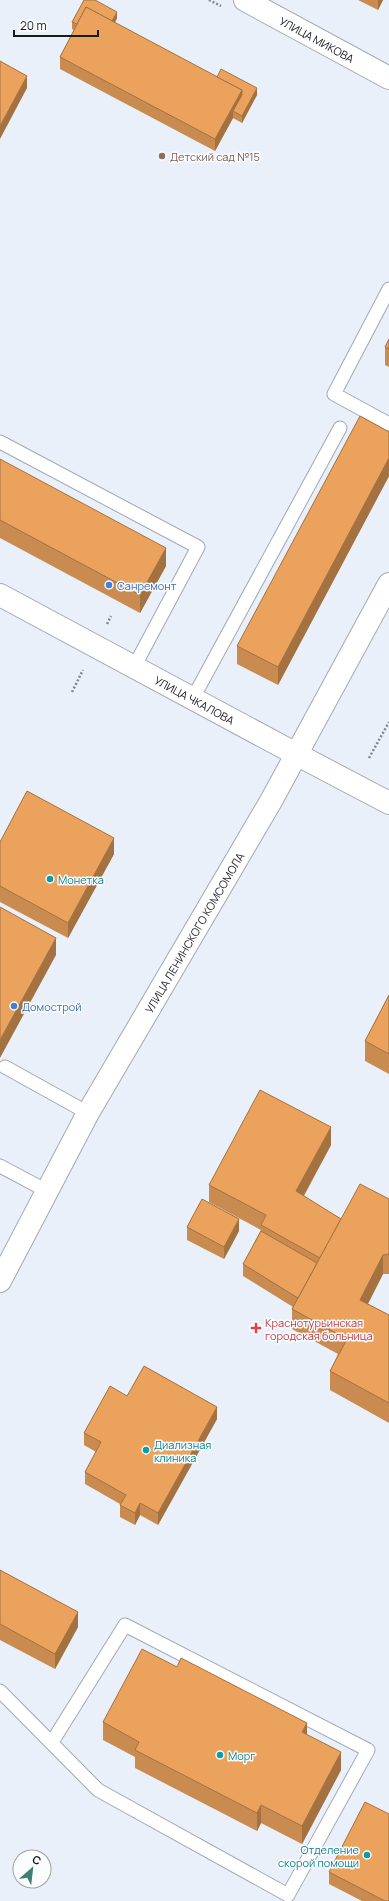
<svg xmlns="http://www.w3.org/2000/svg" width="389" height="1901" viewBox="0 0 389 1901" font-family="Manrope,sans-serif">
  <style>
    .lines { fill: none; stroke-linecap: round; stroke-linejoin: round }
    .lane-casing { stroke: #a3a8b2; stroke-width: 15 }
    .street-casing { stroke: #a3a8b2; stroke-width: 24 }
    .secondary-casing { stroke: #a3a8b2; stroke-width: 24 }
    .path { stroke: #82868d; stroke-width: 2.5; stroke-dasharray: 2 2; stroke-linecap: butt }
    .lane { stroke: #fff; stroke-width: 13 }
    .street { stroke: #fff; stroke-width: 22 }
    .secondary { stroke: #fff; stroke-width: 22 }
    .wall { fill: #ca8b50 }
    .shaded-wall { fill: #a47141 }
    .building { fill: #eba25d; stroke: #a47141 }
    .education-dot { fill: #8d6e63; stroke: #fbfcfe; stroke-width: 1.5 }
    .shop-dot { fill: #3f7fe0; stroke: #fbfcfe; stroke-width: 1.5 }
    .culture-dot { fill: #0f9aa8; stroke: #fbfcfe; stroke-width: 1.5 }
    .health-dot { fill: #e0444e; stroke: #fbfcfe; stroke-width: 1.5 }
    .labels { text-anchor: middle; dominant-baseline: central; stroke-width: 3; stroke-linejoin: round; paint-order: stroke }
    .street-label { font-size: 11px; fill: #181a1e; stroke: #fbfcfe }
    .education-label { font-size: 11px; fill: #785e54; stroke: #fbfcfe; text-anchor: start }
    .shop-label { font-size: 11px; fill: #366cbe; stroke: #fbfcfe; text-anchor: start }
    .culture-label { font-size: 11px; fill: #0d838f; stroke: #fbfcfe; text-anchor: start }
    .health-label { font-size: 11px; fill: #be3a42; stroke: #fbfcfe; text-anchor: start }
  </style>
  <rect width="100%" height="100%" fill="#e9f0f9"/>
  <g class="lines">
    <g class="lane-casing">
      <g id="lane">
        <polyline points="389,289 334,394 389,424"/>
        <polyline points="0,442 198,547 134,667"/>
        <polyline points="193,698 340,428"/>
        <polyline points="5,1067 88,1113"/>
        <polyline points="0,1166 47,1191"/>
        <polyline points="0,1691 98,1790 288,1895 368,1750 125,1625 52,1742"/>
      </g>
    </g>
    <g class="street-casing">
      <g id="street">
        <path id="s1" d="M245 0 389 78"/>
        <polyline points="296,754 389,803"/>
      </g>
    </g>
    <g class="secondary-casing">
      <g id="secondary">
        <path id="s2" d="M0 595 296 754"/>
        <path id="s3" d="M0 1281 88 1113 271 801 389 584"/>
      </g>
    </g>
    <g class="path">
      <polyline points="209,0 221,6"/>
      <polyline points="107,624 111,616"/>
      <polyline points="72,692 83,670"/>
      <polyline points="369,758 389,722"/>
    </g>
    <use href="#lane" class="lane"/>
    <use href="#street" class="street"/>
    <use href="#secondary" class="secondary"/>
  </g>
  <g class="wall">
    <polygon points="358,0 383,0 378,10"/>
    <polygon points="117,18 115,23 217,77 257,95 242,123 233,118 215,151 60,69 60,57 74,30 72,29 72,22"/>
    <polygon points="389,339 389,367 385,365 385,347"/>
    <polygon points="389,432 389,476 278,685 237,664 237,646"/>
    <polygon points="0,459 166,566 140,613 0,538"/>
    <polygon points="0,842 114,854 68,938 0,902"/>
    <polygon points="389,995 389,1074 365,1061 365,1041"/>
    <polygon points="331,1145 304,1196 341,1219 389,1199 389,1274 383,1274 368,1304 389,1315 389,1423 330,1390 330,1371 338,1354 292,1329 292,1309 293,1307 243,1276 243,1264 261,1230 209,1202 209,1185"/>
    <polygon points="187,1227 239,1231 224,1259 187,1240"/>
    <polygon points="127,1396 217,1419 158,1525 140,1515 135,1525 120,1517 120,1504 85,1484 85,1472 96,1452 84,1445 84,1433"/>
    <polygon points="0,1570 78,1627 55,1669 0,1640"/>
    <polygon points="103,1722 307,1734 341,1770 302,1844 261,1823 257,1831 135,1768 135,1757 103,1740"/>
    <polygon points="329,1872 389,1901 362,1901 329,1884"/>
  </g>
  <g class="shaded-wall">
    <polygon points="378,0 383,0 378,10"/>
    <polygon points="117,12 117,18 110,32 110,25"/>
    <polygon points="27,76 27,88 0,139 0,126"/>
    <polygon points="257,88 257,95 242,123 242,116"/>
    <polygon points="242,90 242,102 233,111 233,118 215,151 215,139"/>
    <polygon points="389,458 389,476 278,685 278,667"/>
    <polygon points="166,548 166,566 140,613 140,595"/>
    <polygon points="114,838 114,854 68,938 68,923"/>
    <polygon points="56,938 56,955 0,1058 0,1040"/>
    <polygon points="331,1127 331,1145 296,1209 296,1191"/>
    <polygon points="239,1219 239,1231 224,1259 224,1247"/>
    <polygon points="383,1255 383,1274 360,1319 360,1300"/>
    <polygon points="217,1407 217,1419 158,1525 158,1513"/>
    <polygon points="140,1503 140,1515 135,1525 135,1513"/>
    <polygon points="78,1612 78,1627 55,1669 55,1654"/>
    <polygon points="307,1723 307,1741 302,1732"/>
    <polygon points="341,1752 341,1770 302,1844 302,1826"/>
    <polygon points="261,1805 261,1823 257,1831 257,1813"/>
  </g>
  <g class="building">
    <polygon points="84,0 95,0 117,12 112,21 86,7 77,24 72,22"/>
    <polygon points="86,7 242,90 215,139 60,57"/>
    <polygon points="0,61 27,76 0,126"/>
    <polygon points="221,69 257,88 242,116 233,111 242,95 242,90 217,77"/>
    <polygon points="389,339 389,349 385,347"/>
    <polygon points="360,416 389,432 389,458 278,667 237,646"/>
    <polygon points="0,459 166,548 140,595 0,520"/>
    <polygon points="27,791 114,838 68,923 0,886 0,842"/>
    <polygon points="0,907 56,938 0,1040"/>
    <polygon points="389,995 389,1054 365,1041"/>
    <polygon points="260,1090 331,1127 296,1191 341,1219 320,1258 261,1225 266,1215 209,1185"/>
    <polygon points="360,1184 389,1199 389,1254 383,1255 360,1300 389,1315 389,1403 330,1371 347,1339 292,1309"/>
    <polygon points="202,1199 239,1219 224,1247 187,1227"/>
    <polygon points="261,1231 317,1263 298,1298 243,1264"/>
    <polygon points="144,1366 217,1407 158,1513 140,1503 135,1513 120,1505 126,1495 85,1472 101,1442 84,1433 110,1386 127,1396"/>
    <polygon points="0,1570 78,1612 55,1654 0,1624"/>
    <polygon points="142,1649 177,1667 181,1658 307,1723 302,1732 341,1752 302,1826 261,1805 257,1813 135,1750 139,1742 103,1722"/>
    <polygon points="365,1802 389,1814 389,1901 385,1901 329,1872"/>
  </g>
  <circle class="education-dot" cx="162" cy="156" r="4"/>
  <g class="shop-dot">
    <circle cx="109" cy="585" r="4"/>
    <circle cx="14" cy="1006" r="4"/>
  </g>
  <g class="culture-dot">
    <circle cx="50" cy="879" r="4"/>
    <circle cx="146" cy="1450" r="4"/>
    <circle cx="220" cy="1755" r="4"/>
    <circle cx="367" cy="1855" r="4"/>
  </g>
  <path class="health-dot" d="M254 1322h4v4h4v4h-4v4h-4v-4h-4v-4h4z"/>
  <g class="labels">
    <g class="street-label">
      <text stroke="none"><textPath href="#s1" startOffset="82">УЛИЦА МИКОВА</textPath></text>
      <text stroke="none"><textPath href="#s2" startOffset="221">УЛИЦА ЧКАЛОВА</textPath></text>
      <text stroke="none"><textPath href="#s3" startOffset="399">УЛИЦА ЛЕНИНСКОГО КОМСОМОЛА</textPath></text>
    </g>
    <g class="education-label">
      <text x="170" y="156">Детский сад №15</text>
    </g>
    <g class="shop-label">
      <text x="117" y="585">Санремонт</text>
      <text x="22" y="1006">Домострой</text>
    </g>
    <g class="culture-label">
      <text x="58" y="879">Монетка</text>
      <text x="154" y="1444">Диализная<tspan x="154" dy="13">клиника</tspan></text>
      <text x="228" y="1755">Морг</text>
      <text x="359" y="1849" text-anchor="end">Отделение<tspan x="359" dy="13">скорой помощи</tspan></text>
    </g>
    <g class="health-label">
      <text x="265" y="1322">Краснотурьинская<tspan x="265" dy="13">городская больница</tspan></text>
    </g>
  </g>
  <g transform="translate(32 1869) rotate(28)"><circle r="19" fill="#fbfcfe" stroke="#a0a2a4"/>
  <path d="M0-3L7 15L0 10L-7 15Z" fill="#3d8073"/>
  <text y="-6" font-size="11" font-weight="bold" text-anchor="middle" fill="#181a1e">С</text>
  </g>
  <path d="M14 30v6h84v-6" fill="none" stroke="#181a1e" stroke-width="2"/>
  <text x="20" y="30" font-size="12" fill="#181a1e" stroke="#fbfcfe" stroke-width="3" paint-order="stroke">20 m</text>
</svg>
